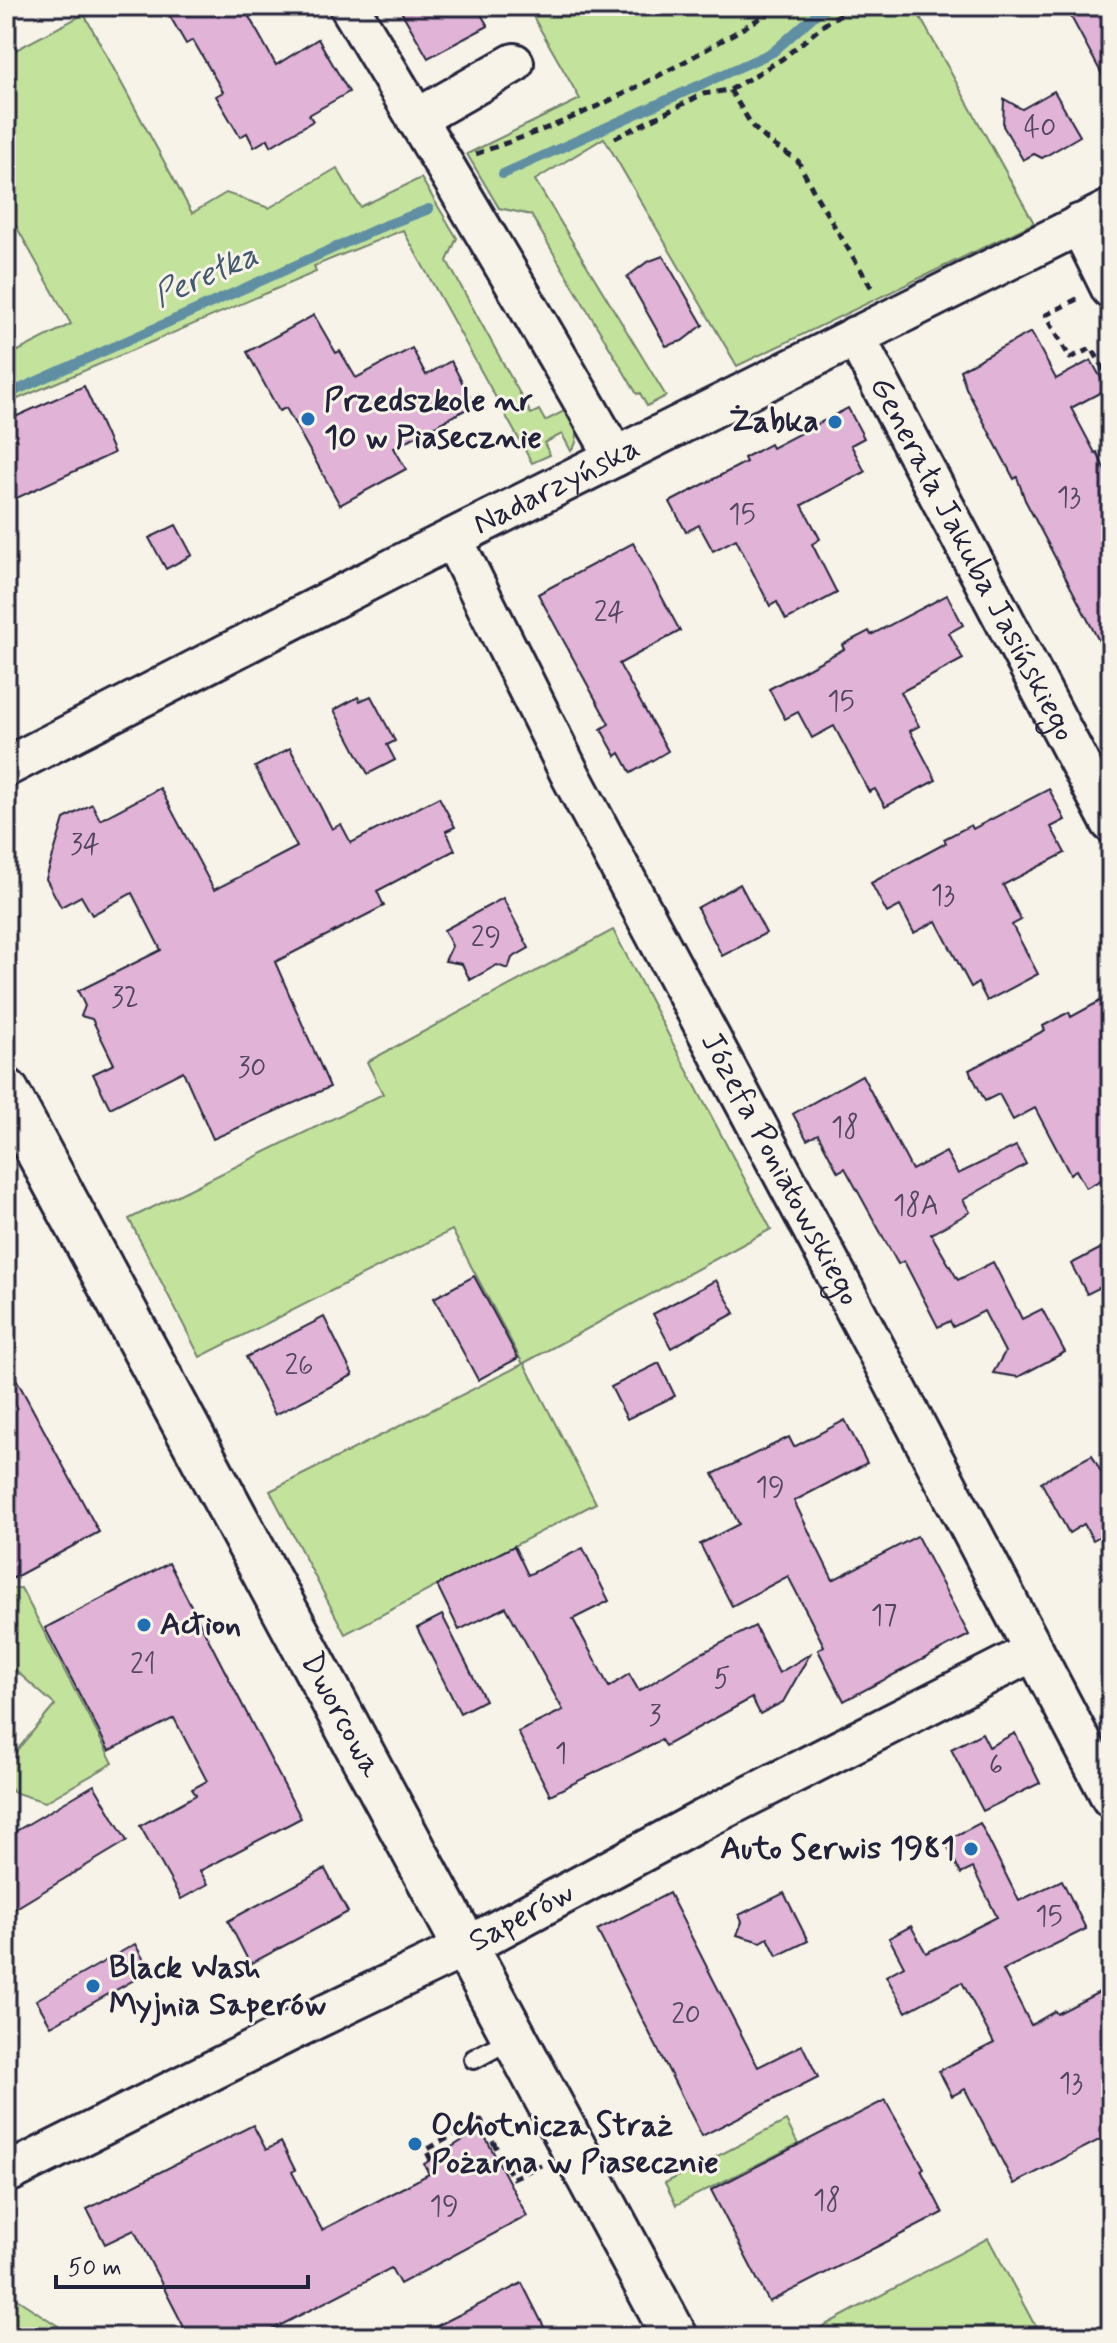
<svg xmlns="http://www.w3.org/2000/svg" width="1117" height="2343" viewBox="0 0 1117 2343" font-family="Mynerve,sans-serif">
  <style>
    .green { fill: #c3e39c; stroke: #72826c; stroke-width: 2 }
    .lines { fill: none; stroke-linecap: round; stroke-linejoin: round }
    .stream { stroke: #618fa3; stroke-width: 10 }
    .building { fill: #e0b3d7; stroke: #22223b; stroke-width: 2 }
    .lane-casing { stroke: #22223b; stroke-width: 24 }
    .street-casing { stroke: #22223b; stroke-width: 44 }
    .secondary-casing { stroke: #22223b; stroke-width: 50 }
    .path { stroke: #22223b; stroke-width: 5; stroke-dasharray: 8 6; stroke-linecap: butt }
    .lane { stroke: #f7f3e8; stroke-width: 18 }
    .street { stroke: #f7f3e8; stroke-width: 38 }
    .secondary { stroke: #f7f3e8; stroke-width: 44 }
    .poi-dot { fill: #1f6fb2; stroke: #f7f3e8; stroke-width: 3 }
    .labels { text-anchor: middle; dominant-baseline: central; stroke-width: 6; stroke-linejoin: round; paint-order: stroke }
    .number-label { font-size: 28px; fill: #524662 }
    .poi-label { font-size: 32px; font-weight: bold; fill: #22223b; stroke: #f7f3e8; text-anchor: start }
    .street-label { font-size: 32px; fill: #22223b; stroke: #f7f3e8 }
    .water-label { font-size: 34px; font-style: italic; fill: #42596f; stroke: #f7f3e8 }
  </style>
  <rect width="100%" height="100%" fill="#f7f3e8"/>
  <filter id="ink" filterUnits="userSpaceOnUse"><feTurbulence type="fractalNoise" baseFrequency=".0125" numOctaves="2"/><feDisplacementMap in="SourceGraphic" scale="16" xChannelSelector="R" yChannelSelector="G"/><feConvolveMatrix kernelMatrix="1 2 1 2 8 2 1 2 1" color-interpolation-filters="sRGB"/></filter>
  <g filter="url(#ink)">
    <g class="green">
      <polygon points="527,6 914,6 1034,223 737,366 604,138 535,180 666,396 647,406 640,393 637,394 531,215 499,208 467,154 580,99"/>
      <path d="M84 14 192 213 226 193 269 208 337 168 360 207 421 178 457 238 447 261 531 414 539 410 545 421 566 410C573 424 583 438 571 451L562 434 544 443 550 455 532 463 403 230 314 266 316 272 6 404V357L71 324 6 208V38L14 51Z"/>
      <polygon points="613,930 771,1229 524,1363 596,1503 345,1634 270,1491 523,1364 452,1230 200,1357 129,1219 383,1094 367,1062"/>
      <polygon points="21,1588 113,1763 45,1802 13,1792 6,1779 6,1763 55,1705 6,1662 6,1589"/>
      <polygon points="786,2121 798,2144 676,2205 665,2183"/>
      <polygon points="988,2238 1041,2337 803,2337"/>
      <polygon points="6,2292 75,2337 9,2337 6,2334"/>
    </g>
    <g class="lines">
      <g class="stream">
        <polyline points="503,174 773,52 817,13 830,6"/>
        <polyline points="6,395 381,227 429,209"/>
      </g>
    </g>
    <g class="building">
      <polygon points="164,6 243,6 276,65 318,39 349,92 309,115 313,121 271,146 268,139 254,147 247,133 240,137 216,96 223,92 193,40 186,44"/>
      <polygon points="398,6 476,6 488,26 428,58"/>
      <polygon points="1087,6 1111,6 1111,91 1070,15"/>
      <polygon points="1054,91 1080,136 1042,158 1034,154 1023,160 1003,126 1004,99 1022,109"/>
      <polygon points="663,256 703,325 682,341 666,346 627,277 647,262"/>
      <polygon points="314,315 336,353 340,351 356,378 412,348 426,375 451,361 474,405 394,448 406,469 340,505 286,408 279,411 247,352"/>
      <polygon points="1031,332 1056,379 1091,360 1107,389 1071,408 1095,453 1097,452 1111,484 1111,664 1025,500 1017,477 1014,479 966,388 960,370"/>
      <polygon points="84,386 114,453 6,503 6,421"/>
      <polygon points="848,408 864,438 851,445 865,472 802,505 820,539 812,544 837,593 786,620 777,602 770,606 736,539 713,551 699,525 686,532 670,502 746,462 744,458 770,444 772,448"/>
      <polygon points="176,525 192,555 166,569 149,538"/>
      <polygon points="633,543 680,631 619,664 668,751 631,773 620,753 616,756 601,729 609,724 538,594"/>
      <polygon points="947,595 963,625 949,633 963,659 901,692 919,726 910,731 936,780 885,807 875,789 869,792 834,726 812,738 798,712 785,719 769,689 844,649 842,645 869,631 871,635"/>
      <polygon points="371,696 395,741 387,745 395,760 368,774 334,710 358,697 360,701"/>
      <polygon points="290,748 332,829 341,824 351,843 439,797 455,827 446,831 455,850 377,891 384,906 275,962 330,1087 213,1139 183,1071 110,1108 93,1074 114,1064 92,1019 81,1016 85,1006 78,991 161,950 132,893 92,915 81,896 61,907 46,879 64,819 92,804 100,820 160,788 214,890 297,847 255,767"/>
      <polygon points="1049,789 1065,820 1051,827 1065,853 1003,885 1021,920 1012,925 1038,974 987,1001 978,983 971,987 936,921 914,933 900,906 887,913 871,883 946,843 944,839 971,825 973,829"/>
      <polygon points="740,884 766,933 722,956 697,908"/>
      <polygon points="503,898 529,948 512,958 508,969 497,965 470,980 462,964 445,961 452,946 444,930"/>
      <polygon points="1111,995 1111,1068 1102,1072 1111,1090 1111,1175 1086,1188 1076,1170 1070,1174 1035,1108 1013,1120 999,1094 985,1101 969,1070 1045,1030 1043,1026 1069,1012 1071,1017"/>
      <polygon points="862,1075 912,1170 946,1152 958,1174 1016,1146 1026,1164 963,1200 970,1212 931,1234 958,1280 993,1262 1022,1319 1042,1309 1065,1352 1018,1377 993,1373 1005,1352 984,1311 953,1327 950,1321 938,1327 904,1261 898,1264 845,1168 838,1172 818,1134 807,1140 793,1114"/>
      <polygon points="1111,1243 1111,1282 1087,1294 1071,1264"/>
      <polygon points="474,1276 518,1358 478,1380 434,1298"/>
      <polygon points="716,1280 735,1313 671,1348 653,1314"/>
      <polygon points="324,1317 353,1375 275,1415 246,1357"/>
      <polygon points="6,1360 99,1532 6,1582"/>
      <polygon points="659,1363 675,1396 627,1419 611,1387"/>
      <polygon points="845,1420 867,1463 794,1501 833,1580 917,1536 969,1635 844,1701 818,1650 824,1646 788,1576 732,1606 700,1544 739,1524 713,1474 789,1437 794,1447"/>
      <polygon points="1092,1455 1111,1491 1111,1530 1093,1540 1084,1524 1069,1533 1041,1482"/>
      <polygon points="514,1546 528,1575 583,1548 609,1601 573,1619 609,1687 629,1674 639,1691 692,1658 755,1626 779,1673 810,1654 783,1702 760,1714 752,1698 665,1746 661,1740 550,1795 518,1732 563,1710 506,1607 459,1630 437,1585"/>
      <polygon points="169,1563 301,1818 200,1871 208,1884 181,1899 140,1826 196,1795 192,1789 207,1781 174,1718 109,1751 45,1628"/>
      <polygon points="442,1615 485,1700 460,1713 417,1628"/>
      <polygon points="982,1733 989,1747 1015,1733 1040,1783 983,1811 951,1749"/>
      <polygon points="94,1785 127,1841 6,1914 6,1837"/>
      <polygon points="980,1823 1019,1901 1062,1880 1086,1929 1003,1970 1031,2025 1055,2011 1057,2014 1111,1986 1111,2134 1014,2184 965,2089 952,2096 939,2071 994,2043 962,1982 906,2012 886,1976 904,1966 889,1938 911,1926 926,1953 997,1917 973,1868 961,1874 945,1841"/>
      <polygon points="325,1869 348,1912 250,1964 228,1921"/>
      <polygon points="669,1893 758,2067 802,2045 818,2077 702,2136 597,1930"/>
      <polygon points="784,1893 808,1941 777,1956 768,1938 761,1942 737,1935 742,1922 739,1915"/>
      <polygon points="135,1944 150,1971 51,2026 36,2000"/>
      <polygon points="885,2100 924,2168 921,2170 943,2213 769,2302 711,2190"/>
      <polygon points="253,2125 266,2150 281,2142 295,2170 292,2172 322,2230 429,2174 424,2164 481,2129 527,2216 400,2284 391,2268 258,2337 189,2337 134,2230 105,2244 87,2209"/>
      <polygon points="522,2283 549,2337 415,2337"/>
    </g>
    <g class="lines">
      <g class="lane-casing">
        <polyline id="lane" points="474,2059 515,2037"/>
      </g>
      <g class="street-casing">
        <g id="street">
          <path d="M349 6C439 156 529 305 615 457"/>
          <polyline points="416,119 514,63"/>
          <polyline points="1079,224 1111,289"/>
          <path id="s1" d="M855 336 1111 823"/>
          <path id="s2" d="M453 539 571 776 886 1368 1111 1798"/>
          <path id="s3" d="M6 767 409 560 1111 209"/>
          <path id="s4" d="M6 2174 299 2027 466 1947 704 1819 1034 1651"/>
        </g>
      </g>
      <g class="secondary-casing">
        <g id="secondary">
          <path id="s5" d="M6 1091 675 2337"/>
        </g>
      </g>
      <g class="path">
        <polyline points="730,90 753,127 772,144 798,161 815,194 873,290"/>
        <polyline points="615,138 703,94 730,90 782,59 825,24 853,6"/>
        <path d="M476 154C503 144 530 135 557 124 634 92 709 49 780 6"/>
        <polyline points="1077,299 1046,315 1070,358 1092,348 1111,383"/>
        <polyline points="431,2160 426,2150 481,2120 513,2178 541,2165"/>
      </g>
      <use href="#lane" class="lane"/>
      <use href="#street" class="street"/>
      <use href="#secondary" class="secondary"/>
    </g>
  </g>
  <g class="poi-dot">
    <circle cx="308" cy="419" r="8"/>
    <circle cx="835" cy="422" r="8"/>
    <circle cx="144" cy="1625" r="8"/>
    <circle cx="971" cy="1849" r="8"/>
    <circle cx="93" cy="1986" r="8"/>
    <circle cx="415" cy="2144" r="8"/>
  </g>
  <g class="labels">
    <g class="number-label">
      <text x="1040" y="128">40</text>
      <text x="1069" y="498">13</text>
      <text x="742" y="515">15</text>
      <text x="609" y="613">24</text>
      <text x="841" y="702">15</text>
      <text x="85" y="845">34</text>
      <text x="943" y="896">13</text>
      <text x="486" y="938">29</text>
      <text x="125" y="998">32</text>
      <text x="252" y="1068">30</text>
      <text x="845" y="1128">18</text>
      <text x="916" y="1206">18A</text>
      <text x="299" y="1366">26</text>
      <text x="770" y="1488">19</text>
      <text x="884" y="1616">17</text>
      <text x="143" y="1665">21</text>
      <text x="722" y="1679">5</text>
      <text x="655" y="1716">3</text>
      <text x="561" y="1754">1</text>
      <text x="996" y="1766">6</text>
      <text x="1049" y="1917">15</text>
      <text x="686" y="2015">20</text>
      <text x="1071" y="2084">13</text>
      <text x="827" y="2201">18</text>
      <text x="444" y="2207">19</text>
    </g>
    <g class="poi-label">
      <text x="324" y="401">Przedszkole nr<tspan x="324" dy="37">10 w Piasecznie</tspan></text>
      <text x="819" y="422" text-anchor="end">Żabka</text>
      <text x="160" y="1625">Action</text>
      <text x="955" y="1849" text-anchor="end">Auto Serwis 1981</text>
      <text x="109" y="1968">Black Wash<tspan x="109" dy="37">Myjnia Saperów</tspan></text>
      <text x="431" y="2126">Ochotnicza Straż<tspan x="431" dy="37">Pożarna w Piasecznie</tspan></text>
    </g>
    <g class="street-label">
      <text stroke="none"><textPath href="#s3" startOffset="618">Nadarzyńska</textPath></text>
      <text stroke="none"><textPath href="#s1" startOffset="252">Generała Jakuba Jasińskiego</textPath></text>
      <text stroke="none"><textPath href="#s2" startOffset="710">Józefa Poniatowskiego</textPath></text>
      <text stroke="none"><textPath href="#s5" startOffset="708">Dworcowa</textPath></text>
      <text stroke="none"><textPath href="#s4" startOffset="576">Saperów</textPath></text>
    </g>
    <g class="water-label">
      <text transform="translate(206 276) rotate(-24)">Perełka</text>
    </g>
  </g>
  <rect width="1117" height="2343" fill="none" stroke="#f7f3e8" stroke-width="32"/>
  <rect x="16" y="16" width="1085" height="2311" fill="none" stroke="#22223b" stroke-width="3" filter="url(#ink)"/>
  <path d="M56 2275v12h252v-12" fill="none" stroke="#22223b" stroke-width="4"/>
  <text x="68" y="2275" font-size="24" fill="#22223b" stroke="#f7f3e8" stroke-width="6" paint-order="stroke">50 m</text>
</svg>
